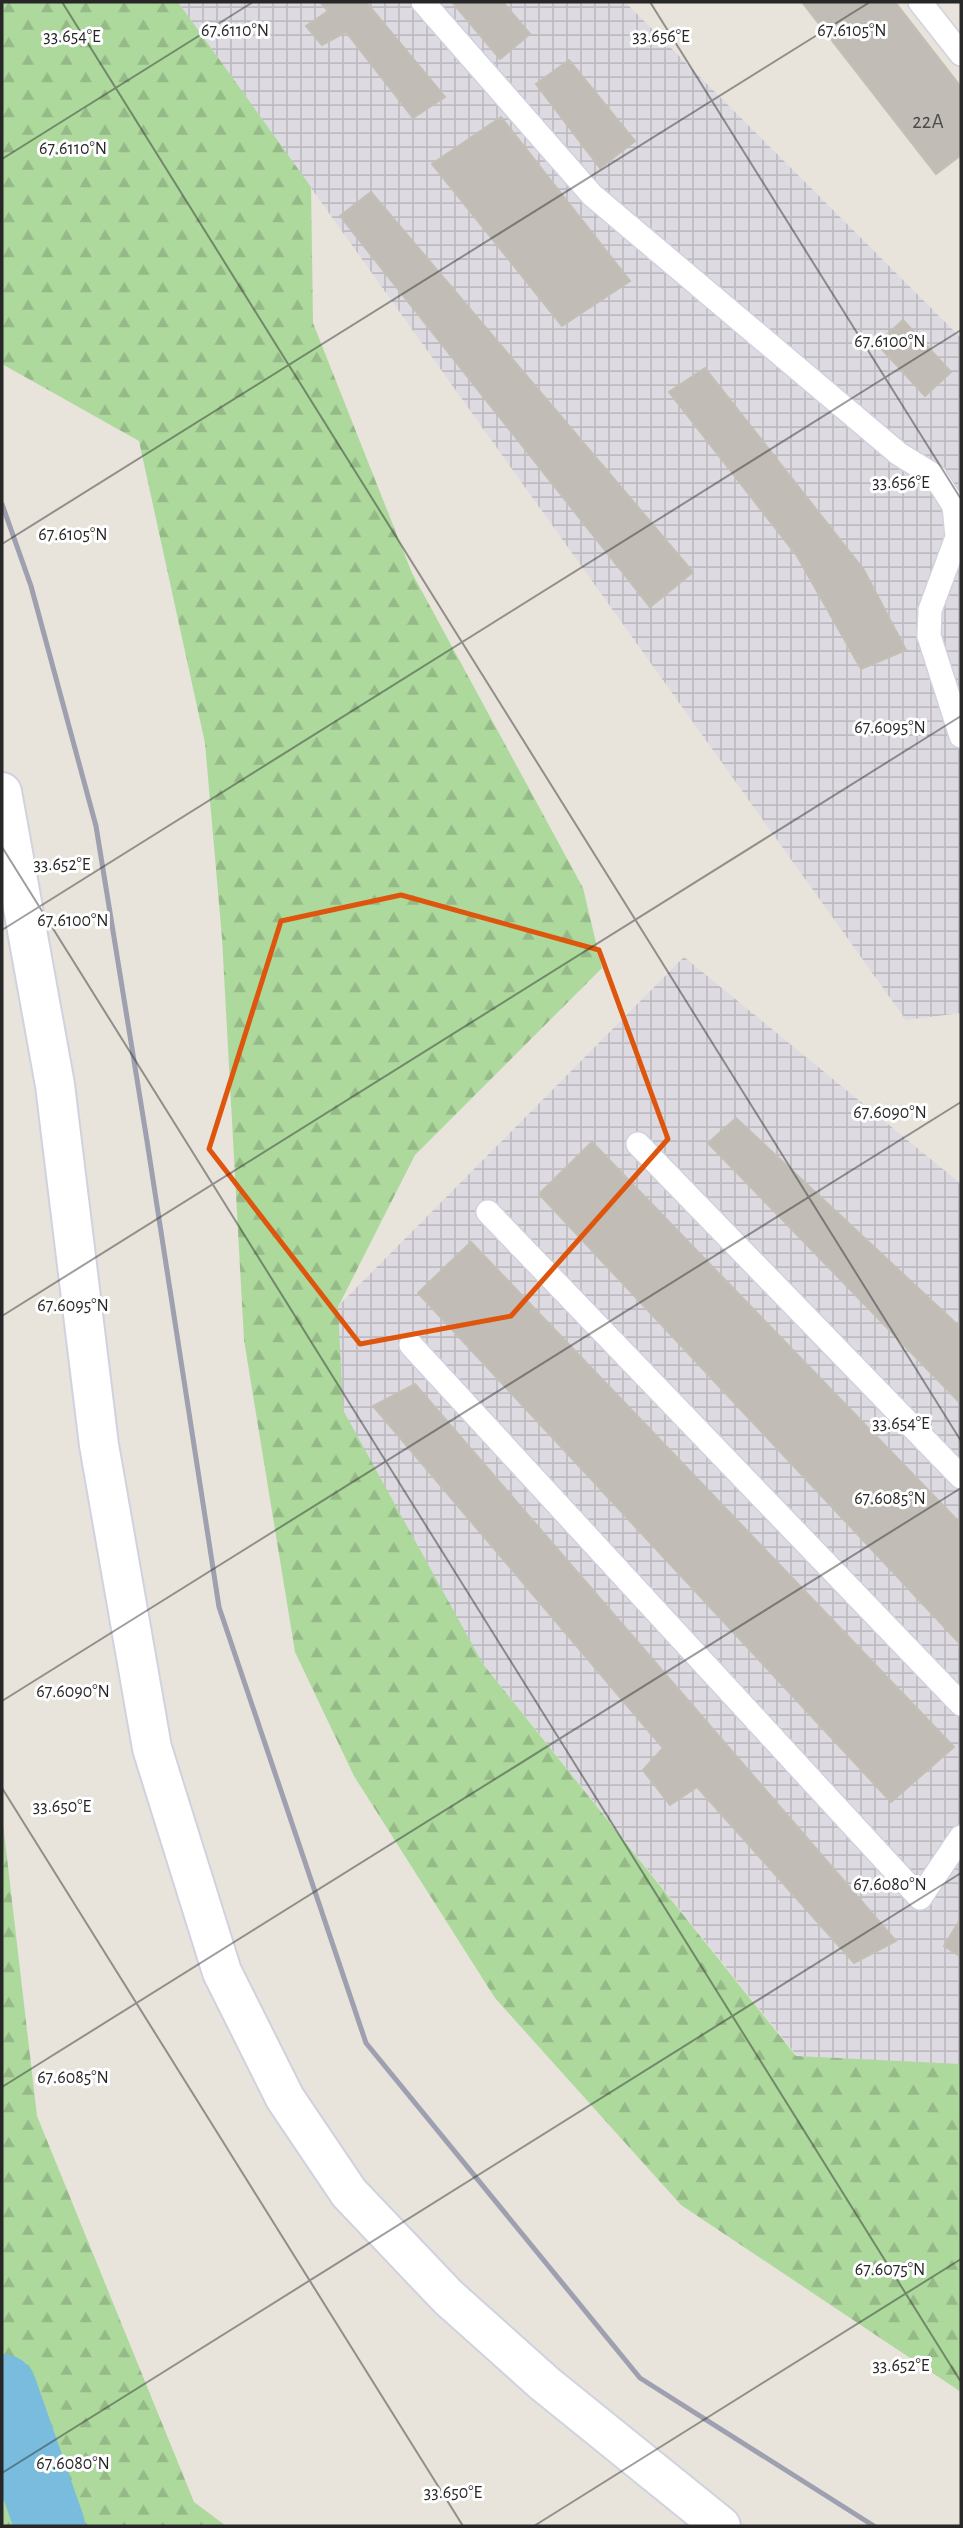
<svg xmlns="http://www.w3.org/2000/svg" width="963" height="2528" viewBox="0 0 963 2528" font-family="'Alegreya Sans',sans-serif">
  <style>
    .industrial { fill: url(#industrial-grid) }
    .forest { fill: url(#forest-firs) }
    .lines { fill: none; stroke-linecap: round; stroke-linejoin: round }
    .river { stroke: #79bcde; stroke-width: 70 }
    .building { fill: #c1bdb6; stroke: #c3bfb5; stroke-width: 2 }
    .lane-casing { stroke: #d0d2df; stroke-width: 26 }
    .street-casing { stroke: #d0d2df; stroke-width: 42 }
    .lane { stroke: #fff; stroke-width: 23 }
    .street { stroke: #fff; stroke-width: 38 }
    .rail { stroke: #9ea0af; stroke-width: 5 }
    .marked { fill: none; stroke: #de560d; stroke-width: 5; stroke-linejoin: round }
    .ticks { fill: none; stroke: #272727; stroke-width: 2; stroke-opacity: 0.45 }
    .labels { text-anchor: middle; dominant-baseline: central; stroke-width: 6; stroke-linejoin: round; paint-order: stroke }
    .number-label { font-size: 21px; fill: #4e4c4b }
    .ticks-label { font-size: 18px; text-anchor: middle; fill: #272727; stroke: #fff; stroke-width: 6; stroke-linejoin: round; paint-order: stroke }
  </style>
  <defs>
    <pattern id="industrial-grid" width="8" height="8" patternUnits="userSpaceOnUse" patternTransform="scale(1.75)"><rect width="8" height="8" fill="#dddbe1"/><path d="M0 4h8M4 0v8" fill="none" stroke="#bebcc1"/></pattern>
    <pattern id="forest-firs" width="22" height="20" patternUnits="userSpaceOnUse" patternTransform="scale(1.75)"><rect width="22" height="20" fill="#add99d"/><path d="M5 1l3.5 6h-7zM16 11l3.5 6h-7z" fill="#95ba87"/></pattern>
  </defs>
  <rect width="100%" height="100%" fill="#e8e3db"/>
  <g class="industrial">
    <polygon points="178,2 625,2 961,338 961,1013 906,1020"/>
    <polygon points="684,957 961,1184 961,2118 797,2056 260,1385"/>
  </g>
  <g class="forest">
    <polygon points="2,2 178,2 311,187 313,323 412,573 583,888 602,968 415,1155 338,1307 343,1410 483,1664 796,2056 961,2064 961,2392 681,2205 495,1998 354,1776 295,1652 244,1340 222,938 205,743 139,441 2,364"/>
    <polygon points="2,1815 37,2116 194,2502 226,2526 2,2526"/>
  </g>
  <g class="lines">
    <polyline class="river" points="2,2389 50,2526"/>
  </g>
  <g class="building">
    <polygon points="320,2 366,2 445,97 413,118 346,32 322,45 306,26 328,11"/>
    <polygon points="452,2 503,2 530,34 500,59"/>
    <polygon points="802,2 895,2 961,87 961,155 936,174"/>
    <polygon points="569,60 635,141 600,168 536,84"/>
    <polygon points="501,117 630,281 562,326 432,164"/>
    <polygon points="371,192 693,572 650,607 340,216"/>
    <polygon points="903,320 951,372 925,396 877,344"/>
    <polygon points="705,368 864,570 906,650 861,669 797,556 669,392"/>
    <polygon points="736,1118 961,1328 961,1404 708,1143"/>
    <polygon points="592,1142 961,1524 961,1645 539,1194"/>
    <polygon points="471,1242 954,1747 891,1802 418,1293"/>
    <polygon points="415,1384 896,1941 854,1963 697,1787 670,1805 643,1770 663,1748 373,1406"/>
    <polygon points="961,1918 961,1957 944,1946"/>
  </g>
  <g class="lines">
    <g class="lane-casing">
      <g id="lane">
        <polyline points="423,2 592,195 899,454 935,476 954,506 957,537 930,610 929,636 961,736"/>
        <polyline points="920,2 961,54"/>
        <polyline points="638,1144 961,1477"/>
        <polyline points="488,1212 961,1704"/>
        <polyline points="411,1345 920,1898 961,1837"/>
      </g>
    </g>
    <g class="street-casing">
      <polyline id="street" points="2,792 55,1085 99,1445 152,1748 222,1972 285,2098 349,2193 448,2297 544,2383 721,2526"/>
    </g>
    <use href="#lane" class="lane"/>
    <use href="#street" class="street"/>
    <polyline class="rail" points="2,504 31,586 96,826 147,1141 219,1607 366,2043 640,2378 874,2526"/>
  </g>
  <path class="marked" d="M401 895 599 950 668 1139 511 1316 360 1344 209 1149 281 921Z"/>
  <path class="ticks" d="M62 2 961 1441M650 2 961 499M2 159 253 2M2 544 870 2M2 847 961 2382M2 930 961 330M2 1316 961 716M2 1701 961 1102M2 1788 463 2526M2 2087 961 1488M2 2473 961 1873M534 2526 961 2259"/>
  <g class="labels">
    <g class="number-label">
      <text x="928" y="121">22А</text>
    </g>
  </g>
  <g class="ticks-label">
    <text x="235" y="36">67.6110°N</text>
    <text x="852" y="36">67.6105°N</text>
    <text x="72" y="42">33.654°E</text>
    <text x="661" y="42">33.656°E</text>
    <text x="73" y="154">67.6110°N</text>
    <text x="890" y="347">67.6100°N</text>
    <text x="901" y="488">33.656°E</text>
    <text x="73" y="540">67.6105°N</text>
    <text x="890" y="733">67.6095°N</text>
    <text x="62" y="870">33.652°E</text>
    <text x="73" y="926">67.6100°N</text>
    <text x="890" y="1118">67.6090°N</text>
    <text x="73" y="1311">67.6095°N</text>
    <text x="901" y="1429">33.654°E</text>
    <text x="890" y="1504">67.6085°N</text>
    <text x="73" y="1697">67.6090°N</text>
    <text x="62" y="1812">33.650°E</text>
    <text x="890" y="1890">67.6080°N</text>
    <text x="73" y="2083">67.6085°N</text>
    <text x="890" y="2275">67.6075°N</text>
    <text x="901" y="2371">33.652°E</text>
    <text x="73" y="2469">67.6080°N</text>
    <text x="453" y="2498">33.650°E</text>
  </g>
  <rect width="963" height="2528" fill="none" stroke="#272727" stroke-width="7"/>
</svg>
